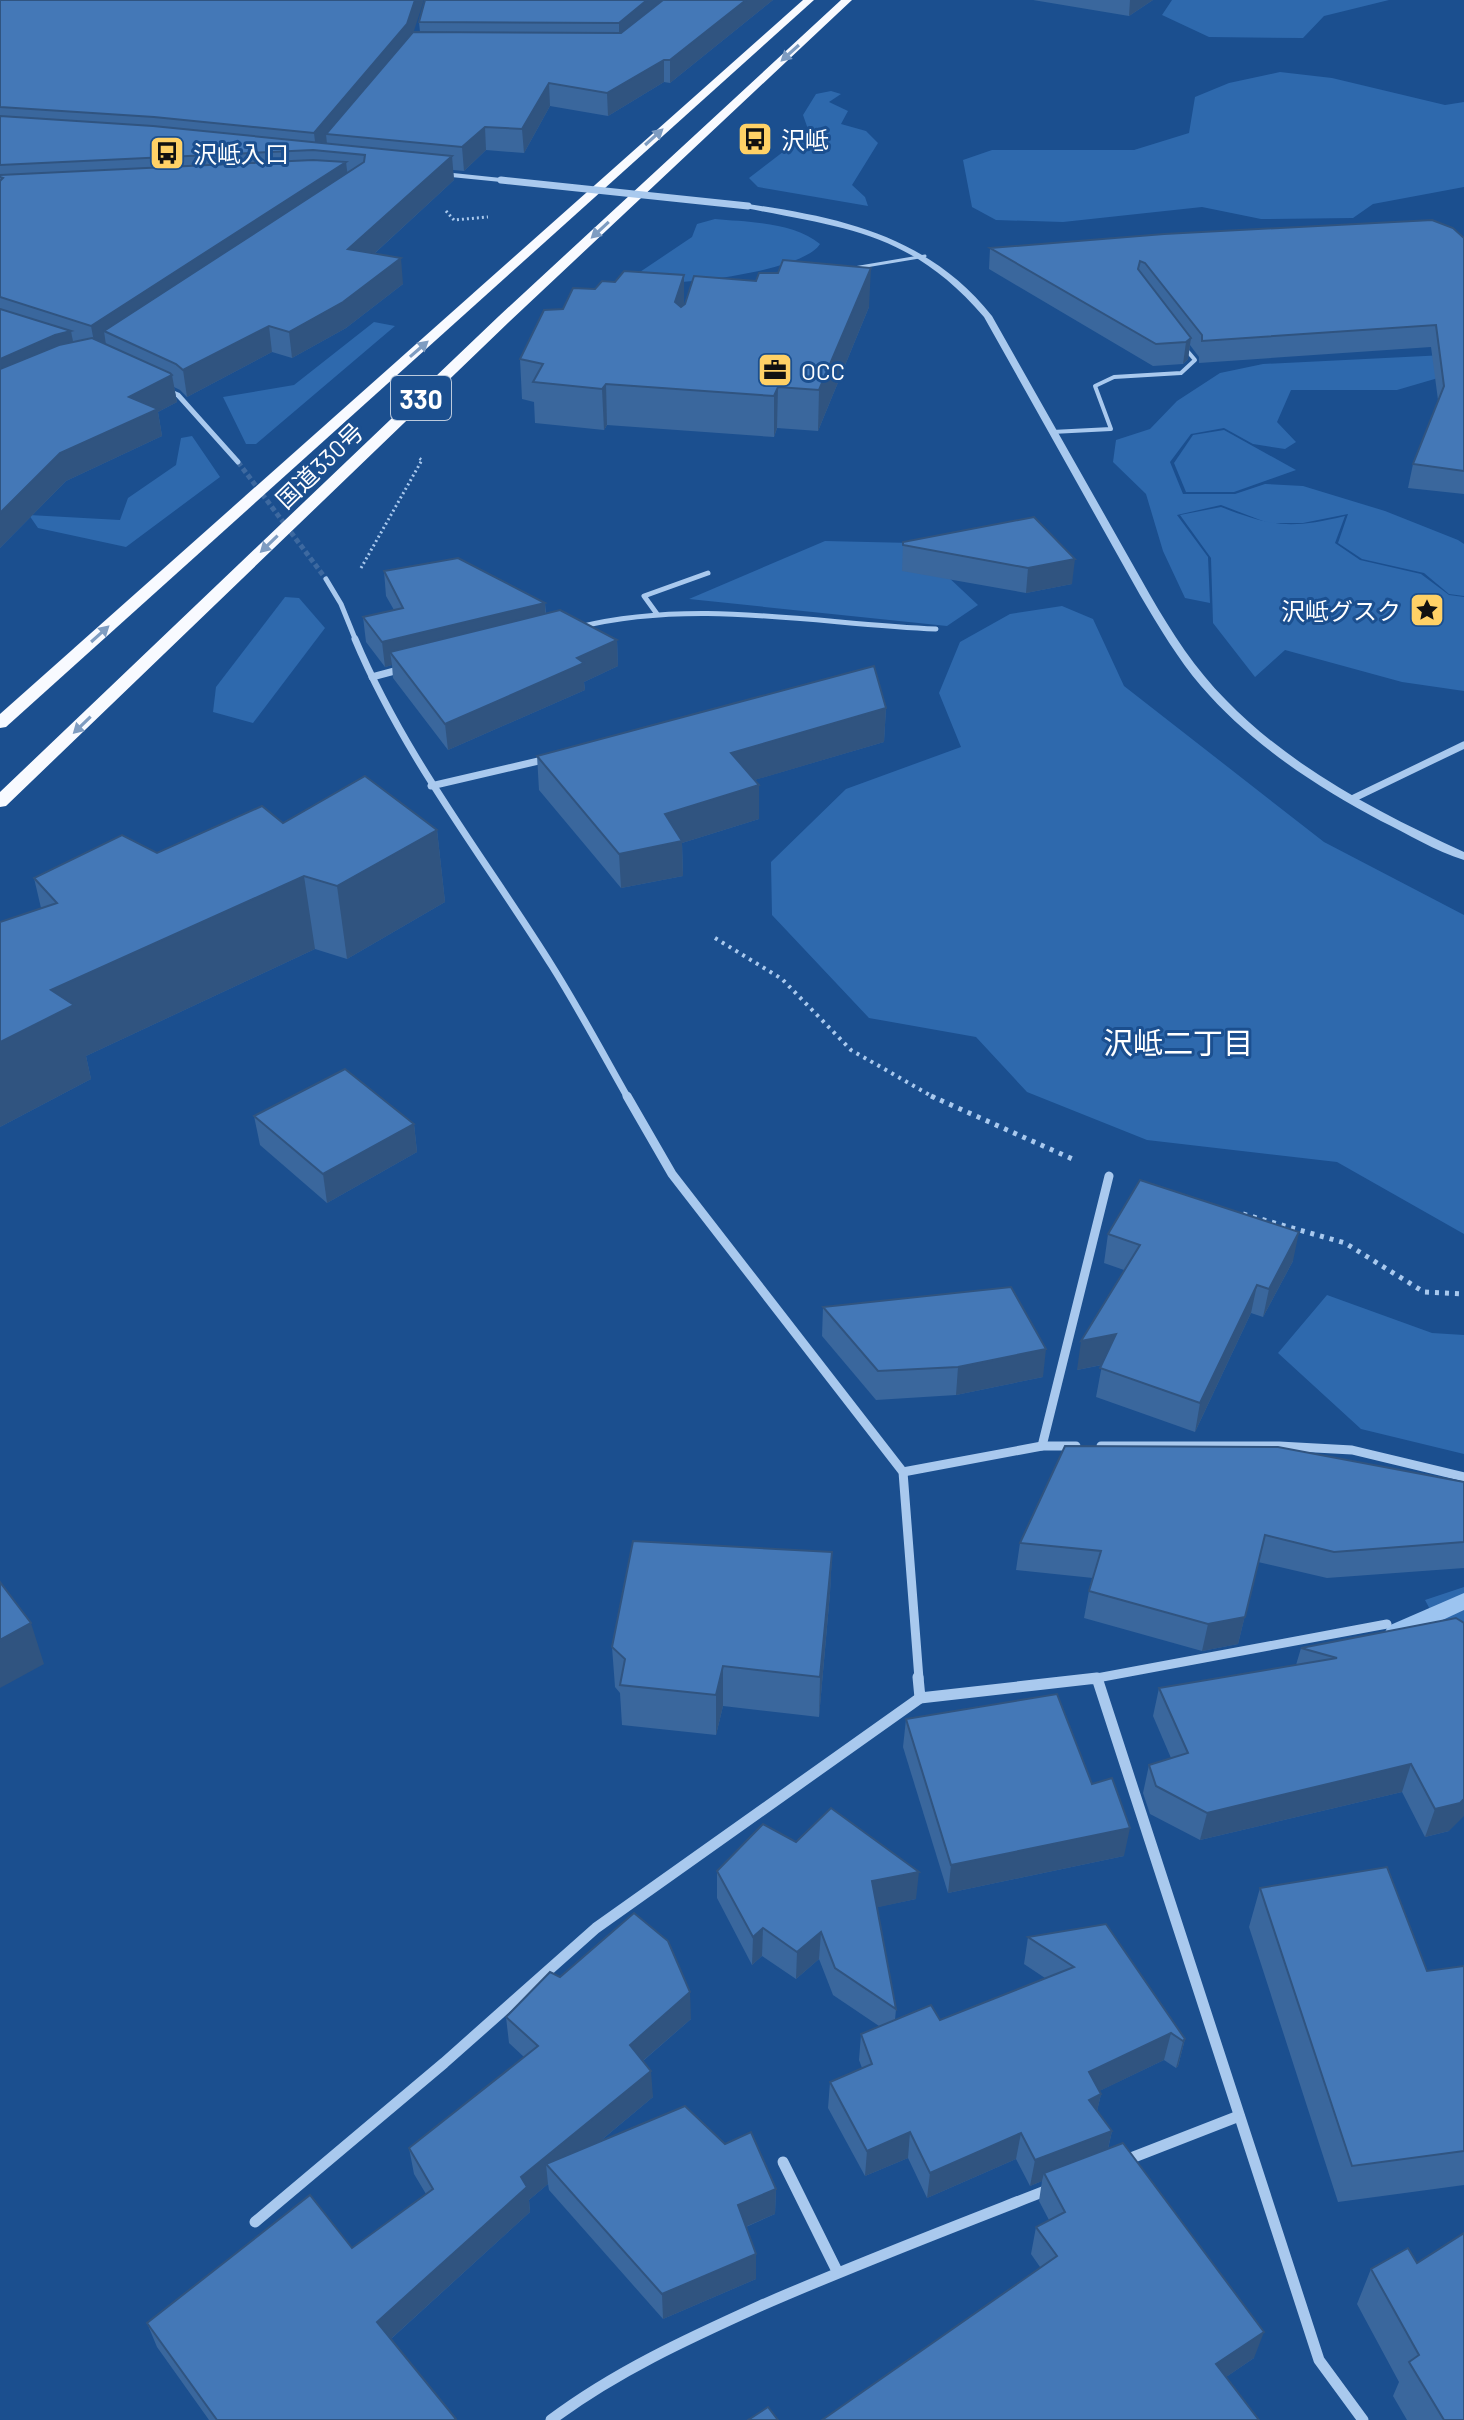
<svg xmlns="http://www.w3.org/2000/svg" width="1464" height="2420" viewBox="0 0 1464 2420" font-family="Barlow,'Noto Sans JP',sans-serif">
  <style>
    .green { fill: #2e69ad }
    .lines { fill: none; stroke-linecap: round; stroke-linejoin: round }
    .stream { fill: #9cc4f0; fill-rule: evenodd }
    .minor-tunnel { stroke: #3d69a0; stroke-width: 5; stroke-dasharray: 5 3; stroke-linecap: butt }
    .path-far2 { stroke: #a9c9ee; stroke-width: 3; stroke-dasharray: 2 3; stroke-linecap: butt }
    .path-far1 { stroke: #a9c9ee; stroke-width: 4; stroke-dasharray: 3 5; stroke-linecap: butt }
    .path { stroke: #a9c9ee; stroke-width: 5; stroke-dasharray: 4 6; stroke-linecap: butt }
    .service-far1 { stroke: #a9c9ee; stroke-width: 3 }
    .service { stroke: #a9c9ee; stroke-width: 4 }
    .minor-far3 { stroke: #a9c9ee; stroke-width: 5 }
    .minor-far2 { stroke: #a9c9ee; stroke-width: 7 }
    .minor-far1 { stroke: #a9c9ee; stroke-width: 9 }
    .minor { stroke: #a9c9ee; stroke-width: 11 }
    .tertiary { fill: #a9c9ee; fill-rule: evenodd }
    .trunk { fill: #f8faff; fill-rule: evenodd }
    .tertiary-bridge { stroke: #a9c9ee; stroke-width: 7 }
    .wall { fill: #3a679d }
    .shaded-wall { fill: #305480 }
    .building { fill: #4478b7; stroke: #305480; stroke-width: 2 }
    .oneway { fill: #7e9cc1 }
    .labels { text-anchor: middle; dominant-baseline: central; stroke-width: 6; stroke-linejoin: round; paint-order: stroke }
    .far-poi-label { font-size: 24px; fill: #fff; stroke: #1b4f8f; text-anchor: start }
    .far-street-label { font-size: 24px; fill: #fff; stroke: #1b4f8f }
    .shield { fill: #1b4f8f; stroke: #bbcadd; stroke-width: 2 }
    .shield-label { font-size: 26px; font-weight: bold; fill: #fff }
    .neighbourhood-label { font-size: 30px; fill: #fff; stroke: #1b4f8f }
  </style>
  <rect width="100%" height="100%" fill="#1b4f8f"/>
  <g class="green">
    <polygon points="1172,0 1389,0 1324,16 1303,38 1209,37 1162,15"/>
    <polygon points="1280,72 1332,78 1445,105 1464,102 1464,187 1373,204 1353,218 1261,219 1202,207 1063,222 996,220 972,207 963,160 992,150 1134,150 1189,133 1195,97 1229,83"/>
    <polygon points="831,91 841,94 829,102 848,111 841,124 866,131 878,143 852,185 865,197 868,206 758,187 749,178 809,132 803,115 816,94"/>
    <path d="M715 219C747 222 794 222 820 244 805 269 699 283 669 282 657 282 644 279 631 278L692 237 697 224Z"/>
    <polygon points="374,322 395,326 256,444 246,444 223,397 294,385"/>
    <polygon points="1445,355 1462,371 1397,390 1291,390 1277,422 1296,442 1285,449 1253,444 1224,428 1191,434 1170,462 1183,494 1235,494 1265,484 1303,486 1385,511 1458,540 1464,544 1464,596 1449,594 1424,573 1362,559 1338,543 1348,514 1303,523 1268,523 1221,505 1177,515 1208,557 1210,603 1185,598 1163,551 1146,494 1113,462 1116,440 1150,429 1177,401 1220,373 1263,364"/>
    <polygon points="1224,430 1296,470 1234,492 1186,492 1174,463 1193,435"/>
    <polygon points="192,436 220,477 126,547 38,528 29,515 120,520 128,498 176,465 181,438"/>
    <path d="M1221 507C1273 527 1291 529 1345 516L1335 543 1360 560 1421 574 1449 595 1464 597V691L1402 682 1285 650 1255 677 1213 623 1211 558 1180 515Z"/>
    <polygon points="825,541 912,543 978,605 947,626 689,599"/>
    <polygon points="285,597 299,598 325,628 253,723 213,712 216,687"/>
    <polygon points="1062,606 1093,619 1124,686 1324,842 1464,915 1464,1234 1337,1162 1147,1140 1027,1092 976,1037 869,1018 772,915 771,862 846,789 961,747 939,693 960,642 1010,614"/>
    <polygon points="1327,1295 1432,1333 1464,1335 1464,1454 1361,1429 1278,1353"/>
    <polygon points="1464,1587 1464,1647 1448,1643 1425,1600"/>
  </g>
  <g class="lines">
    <polygon class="stream" points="1464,1593 1464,1610 1404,1638 1396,1641 1388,1638 1385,1632 1388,1626"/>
    <polyline class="minor-tunnel" points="238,462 326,579"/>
    <g class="path-far2">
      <polyline points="446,211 454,220 488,217"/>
      <polyline points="361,568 422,460 417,457"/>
    </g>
    <polyline class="path-far1" points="715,938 782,979 851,1050 935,1098"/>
    <g class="path">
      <polyline points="931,1096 1077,1161"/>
      <polyline points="1243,1214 1345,1243 1424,1292 1464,1294"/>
    </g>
    <polyline class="service-far1" points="854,268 925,256"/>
    <polyline class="service" points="1052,432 1111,429 1095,386 1114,377 1181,373 1195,360 1184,347"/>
    <g class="minor-far3">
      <polyline points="166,390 178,395 238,462"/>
      <polyline points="326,579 341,604 356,641"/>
      <polyline points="657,614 644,596 708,573"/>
      <path d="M579 627C696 598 817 624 936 629"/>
    </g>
    <g class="minor-far2">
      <path d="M355 639C405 758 484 857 552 966 579 1009 603 1054 628 1098"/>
      <polyline points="372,677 402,669"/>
      <polyline points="431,786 547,759"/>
      <polyline points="1352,799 1464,745"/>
    </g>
    <g class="minor-far1">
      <polyline points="627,1096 672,1174 903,1472 919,1679"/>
      <polyline points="1042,1446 1109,1176"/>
      <polyline points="1101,1446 1279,1446 1352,1450 1464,1477"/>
      <polyline points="903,1472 1042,1446 1076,1446"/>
      <polyline points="1097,1678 1387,1624"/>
      <polyline points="1084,1679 1097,1679"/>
    </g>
    <g class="minor">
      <polyline points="918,1677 920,1698 1097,1678 1319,2360 1363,2420"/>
      <polyline points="1126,2160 1239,2116"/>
      <polyline points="783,2162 837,2271"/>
      <polyline points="255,2222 444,2063 596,1928 920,1698"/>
      <path d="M551 2420C615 2372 687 2339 760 2306 856 2264 953 2227 1050 2189"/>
    </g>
    <g class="tertiary">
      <polygon points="434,171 501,178 505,180 501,182 431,175 430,173"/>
      <path d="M748 204C844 218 929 237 992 316L1150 595C1172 633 1195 669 1226 700 1292 768 1379 813 1464 852V860C1435 851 1408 834 1381 821 1315 786 1250 743 1201 686 1178 659 1159 627 1140 595L984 317C912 233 847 228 745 208V204Z"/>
    </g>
    <g class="trunk">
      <polygon points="803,0 814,0 6,727 0,728 0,714"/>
      <polygon points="841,0 852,0 509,322 6,806 0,807 0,792 499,316"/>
    </g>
    <polyline class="tertiary-bridge" points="501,180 748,206"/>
  </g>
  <g class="wall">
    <polygon points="0,0 420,32 419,22 773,0 670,83 664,82 608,116 550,106 524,153 486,150 464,171 453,170 454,180 374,254 403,284 346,328 292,358 272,352 187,397 180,390 174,387 177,402 158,412 162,436 66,481 0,548"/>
    <polygon points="1033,0 1153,0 1129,16"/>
    <polygon points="1464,238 1464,494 1408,488 1413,464 1438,400 1431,347 1199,363 1199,357 1190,345 1188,359 1183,364 1153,366 989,269 990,248"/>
    <polygon points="684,304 869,307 818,431 777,428 774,437 607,425 604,430 535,423 534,402 522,399 520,359"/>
    <polygon points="1034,517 1072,584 1026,593 902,571 903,542"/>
    <polygon points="384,571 545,603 546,614 617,640 618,666 584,682 585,690 448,750 393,678 392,665 385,667 366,642 363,617 394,610 386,596"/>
    <polygon points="886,708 884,742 754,780 759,819 682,843 683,876 621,888 539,790 537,756"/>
    <polygon points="283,823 437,830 445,902 347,959 315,949 86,1056 91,1079 0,1127 0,922 41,908 34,878 157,853"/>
    <polygon points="254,1116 414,1124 417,1152 327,1203 260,1145"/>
    <polygon points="1108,1234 1293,1261 1263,1317 1251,1313 1195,1432 1096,1397 1102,1365 1077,1370 1124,1270 1104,1263"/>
    <polygon points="823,1307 1043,1377 956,1395 876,1400 822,1336"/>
    <polygon points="1464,1482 1464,1568 1327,1578 1258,1562 1238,1644 1202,1651 1084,1618 1089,1591 1093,1578 1016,1570 1020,1543"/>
    <polygon points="832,1552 830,1593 819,1717 723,1706 716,1735 622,1725 620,1693 615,1687 612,1647"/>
    <polygon points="1456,1618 1449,1831 1425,1837 1402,1792 1200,1840 1150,1814 1143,1793 1149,1765 1171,1758 1153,1716 1159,1688 1296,1665 1301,1648"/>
    <polygon points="906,1719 1092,1784 1124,1856 948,1893 903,1747"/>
    <polygon points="796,1842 916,1899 877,1907 896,2009 895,2020 940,2020 1045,1978 1024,1964 1028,1937 1185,2039 1178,2066 1176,2068 1164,2060 1099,2091 1101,2094 1097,2111 1112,2131 1108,2149 1254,2358 1226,2377 1040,2267 1031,2254 1036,2227 1049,2220 1039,2201 1042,2181 1030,2186 1016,2159 927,2198 908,2158 865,2176 828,2108 830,2082 862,2068 859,2060 861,2034 879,2026 833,1995 819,1959 796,1979 762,1956 752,1965 717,1898 717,1871"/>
    <polygon points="1260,1888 1427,1971 1464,1966 1464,2185 1338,2202 1249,1927"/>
    <polygon points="560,1977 691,2019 643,2061 653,2097 598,2143 725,2144 776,2189 775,2214 746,2227 756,2279 663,2319 549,2190 548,2184 529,2200 530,2212 391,2339 456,2420 209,2420 157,2347 147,2323 352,2248 426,2194 414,2174 409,2148 524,2057 509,2043 506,2017"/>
    <polygon points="1417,2263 1464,2420 1407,2420 1393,2396 1399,2382 1357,2304 1371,2269"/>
  </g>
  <g class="shaded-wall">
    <polygon points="415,0 424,0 409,46 326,134 327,144 316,150 314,133"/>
    <polygon points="647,0 674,0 619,45 619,23"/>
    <polygon points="746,0 773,0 670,83 670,60"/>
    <polygon points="1130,0 1153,0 1129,16"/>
    <polygon points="664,60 664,82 608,116 607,93"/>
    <polygon points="549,83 550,106 524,153 522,129"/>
    <polygon points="485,127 486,150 464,171 462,147"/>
    <polygon points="452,156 454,180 351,275 348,249"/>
    <polygon points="346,162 349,186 104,331 106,345 96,352 91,326"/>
    <polygon points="401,258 403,284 346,328 292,358 289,332"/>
    <polygon points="871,268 869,307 818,431 819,390"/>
    <polygon points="684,275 684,314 675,302"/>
    <polygon points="269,326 272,352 187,397 183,370"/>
    <polygon points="71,331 76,357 0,388 0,359 55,335"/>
    <polygon points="1191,338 1188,359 1183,364 1186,342"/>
    <polygon points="172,375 177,402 158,412 162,436 66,481 0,548 0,513 60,453 129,397"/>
    <polygon points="606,384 607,425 604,430 602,389"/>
    <polygon points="778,387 777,428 774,437 774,396"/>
    <polygon points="1075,559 1072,584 1026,593 1028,568"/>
    <polygon points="545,603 546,628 390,652 392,665 385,667 382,642"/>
    <polygon points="617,640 618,666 584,682 585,690 448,750 445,724 577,658"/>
    <polygon points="886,708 884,742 731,787 731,753"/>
    <polygon points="759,785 759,819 682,843 683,876 621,888 619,854 665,814"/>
    <polygon points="437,830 445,902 347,959 337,886"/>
    <polygon points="304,876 315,949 86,1056 91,1079 0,1127 0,1042 51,990"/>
    <polygon points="414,1124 417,1152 327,1203 323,1174"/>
    <polygon points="1299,1232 1293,1261 1263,1317 1269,1289"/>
    <polygon points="1257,1285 1251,1313 1195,1432 1200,1403"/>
    <polygon points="1116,1334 1111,1363 1077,1370 1081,1341"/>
    <polygon points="1046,1349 1043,1377 956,1395 958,1367"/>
    <polygon points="1265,1535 1238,1644 1202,1651 1208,1624"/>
    <polygon points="832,1552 830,1593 819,1717 820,1677"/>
    <polygon points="31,1623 44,1664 0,1688 0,1640"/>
    <polygon points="723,1666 723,1706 716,1735 716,1695"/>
    <polygon points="1411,1764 1402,1792 1200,1840 1207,1813"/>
    <polygon points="1464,1799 1464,1816 1449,1831 1425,1837 1435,1809"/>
    <polygon points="1130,1828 1124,1856 948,1893 951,1865"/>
    <polygon points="919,1872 916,1899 870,1909 872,1881"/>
    <polygon points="763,1928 762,1956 752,1965 753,1937"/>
    <polygon points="821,1932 819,1959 796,1979 797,1952"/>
    <polygon points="690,1992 691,2019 631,2071 630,2045"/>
    <polygon points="1171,2033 1164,2060 1083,2099 1089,2072"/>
    <polygon points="1185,2039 1178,2066 1176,2068 1183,2041"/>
    <polygon points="651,2071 653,2097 557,2177 546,2164 548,2184 529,2200 530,2212 383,2346 377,2322 521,2177"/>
    <polygon points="1101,2094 1095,2120 1089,2100"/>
    <polygon points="1112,2131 1106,2157 1044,2173 1042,2181 1030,2186 1035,2160"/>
    <polygon points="910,2132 908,2158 865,2176 867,2151"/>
    <polygon points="1021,2133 1016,2159 927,2198 930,2173"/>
    <polygon points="776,2189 775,2214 738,2230 738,2205"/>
    <polygon points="756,2254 756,2279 663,2319 662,2294"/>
    <polygon points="1264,2332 1254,2358 1207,2390 1216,2364"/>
  </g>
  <g class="building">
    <polygon points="0,0 415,0 407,24 314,133 154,117 0,107"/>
    <polygon points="425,0 647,0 619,23 419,22"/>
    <polygon points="663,0 746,0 670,60 664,60 607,93 549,83 522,129 485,127 462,147 326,134 413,32 621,33"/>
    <polygon points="0,116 153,126 452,156 348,249 401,258 343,302 289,332 269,326 183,370 176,364 104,331 364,162 365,155 313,150 0,165"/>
    <polygon points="313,160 346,162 91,326 0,297 0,181 3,178 0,177 0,175"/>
    <polygon points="1432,220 1453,228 1464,238 1464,471 1413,464 1444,386 1436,325 1202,341 1202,335 1145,263 1140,261 1138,269 1191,338 1186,342 1156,344 990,248 1164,234"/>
    <polygon points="783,260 871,268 819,390 778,387 774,396 606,384 602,389 533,382 543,364 520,359 544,310 563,309 573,288 595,289 602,281 615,282 624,271 684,275 675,302 681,307 685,304 694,276 756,281 759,273 778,273"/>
    <polygon points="0,309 71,331 55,335 0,359"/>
    <polygon points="92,338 170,373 172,375 129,397 158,409 60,453 0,513 0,369 59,345"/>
    <polygon points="1034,517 1075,559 1028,568 903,545 903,542"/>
    <polygon points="458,558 545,603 382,642 363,617 403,608 384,571"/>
    <polygon points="560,610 617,640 577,658 584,663 445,724 390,652"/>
    <polygon points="874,666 886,708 731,753 759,785 665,814 682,841 619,854 537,756"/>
    <polygon points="365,776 437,830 337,886 304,876 51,990 74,1005 0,1042 0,922 57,903 34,878 122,835 157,853 262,806 283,823"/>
    <polygon points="345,1069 414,1124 323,1174 254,1116"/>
    <polygon points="1140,1180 1299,1232 1269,1289 1257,1285 1200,1403 1100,1368 1116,1334 1081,1341 1140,1245 1108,1234"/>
    <polygon points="1011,1287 1046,1349 958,1367 878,1371 823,1307"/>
    <polygon points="1065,1446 1278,1447 1464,1482 1464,1542 1334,1552 1265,1535 1245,1617 1208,1624 1089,1591 1101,1551 1020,1543"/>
    <polygon points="633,1541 832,1552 820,1677 723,1666 716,1695 620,1685 625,1659 612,1647"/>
    <polygon points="0,1582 31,1623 0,1640"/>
    <polygon points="1456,1618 1464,1623 1464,1799 1460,1803 1435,1809 1411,1764 1207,1813 1156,1786 1149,1765 1188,1753 1159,1688 1337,1658 1301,1648"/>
    <polygon points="1057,1694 1092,1784 1112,1778 1130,1828 951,1865 906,1719"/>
    <polygon points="831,1808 919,1872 872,1881 896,2009 835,1968 821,1932 797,1952 763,1928 753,1937 717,1871 763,1824 796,1842"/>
    <polygon points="1387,1867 1427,1971 1464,1966 1464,2151 1352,2166 1260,1888"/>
    <polygon points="634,1913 668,1941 690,1992 630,2045 651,2071 521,2177 527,2187 377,2322 456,2419 454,2420 217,2420 147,2323 310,2195 352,2248 433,2189 409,2148 538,2046 506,2017 550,1972 560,1977"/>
    <polygon points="1106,1924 1185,2039 1183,2041 1171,2033 1089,2072 1101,2094 1089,2100 1112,2131 1035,2160 1021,2133 930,2173 910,2132 867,2151 830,2082 872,2064 861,2034 931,2005 940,2020 1074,1967 1028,1937"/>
    <polygon points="685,2106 725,2144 751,2132 776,2189 738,2205 756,2254 662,2294 546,2164"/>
    <polygon points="1123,2143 1264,2332 1216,2364 1259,2420 822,2420 1057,2256 1036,2227 1065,2212 1044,2173"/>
    <polygon points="1464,2233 1464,2420 1444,2420 1409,2362 1419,2355 1371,2269 1408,2248 1417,2263"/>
    <polygon points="768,2407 778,2420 748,2420"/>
  </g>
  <defs><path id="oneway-solid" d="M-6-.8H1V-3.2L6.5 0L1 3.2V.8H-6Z" transform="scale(2)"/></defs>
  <g class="oneway">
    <use href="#oneway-solid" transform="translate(790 53) rotate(138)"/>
    <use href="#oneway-solid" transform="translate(654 137) rotate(-42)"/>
    <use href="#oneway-solid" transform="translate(600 230) rotate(137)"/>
    <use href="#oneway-solid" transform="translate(419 349) rotate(-41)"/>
    <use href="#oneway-solid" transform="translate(269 544) rotate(136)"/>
    <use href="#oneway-solid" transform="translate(100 634) rotate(-42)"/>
    <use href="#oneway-solid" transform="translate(82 725) rotate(136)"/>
  </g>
  <defs>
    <g id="bus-square" transform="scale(1.8)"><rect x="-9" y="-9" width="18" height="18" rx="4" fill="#ffd166" stroke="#1b4f8f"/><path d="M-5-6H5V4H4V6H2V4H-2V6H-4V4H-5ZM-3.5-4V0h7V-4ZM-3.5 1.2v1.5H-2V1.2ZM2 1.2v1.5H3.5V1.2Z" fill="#111"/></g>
    <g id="office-square" transform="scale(1.8)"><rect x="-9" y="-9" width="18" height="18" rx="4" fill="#ffd166" stroke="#1b4f8f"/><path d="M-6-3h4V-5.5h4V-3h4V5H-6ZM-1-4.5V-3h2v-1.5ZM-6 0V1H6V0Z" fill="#111"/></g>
    <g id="sight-square" transform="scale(1.8)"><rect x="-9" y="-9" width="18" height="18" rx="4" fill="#ffd166" stroke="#1b4f8f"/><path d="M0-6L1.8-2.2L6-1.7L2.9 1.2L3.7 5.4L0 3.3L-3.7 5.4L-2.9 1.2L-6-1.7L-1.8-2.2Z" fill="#111"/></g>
  </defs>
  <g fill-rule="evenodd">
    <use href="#bus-square" x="755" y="139"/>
    <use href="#bus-square" x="167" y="153"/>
    <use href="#office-square" x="775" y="370"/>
    <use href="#sight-square" x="1427" y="610"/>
  </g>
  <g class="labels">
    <g class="far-poi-label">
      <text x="781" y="139">沢岻</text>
      <text x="193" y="153">沢岻入口</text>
      <text x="801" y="370">OCC</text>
      <text x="1401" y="610" text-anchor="end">沢岻グスク</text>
    </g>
    <g class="far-street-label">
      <text transform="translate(319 465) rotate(-44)">国道330号</text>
    </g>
    <rect class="shield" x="391" y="376" width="60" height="44" rx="6"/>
    <g class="shield-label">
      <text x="421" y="398">330</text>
    </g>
    <g class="neighbourhood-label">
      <text x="1178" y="1042">沢岻二丁目</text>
    </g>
  </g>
</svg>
